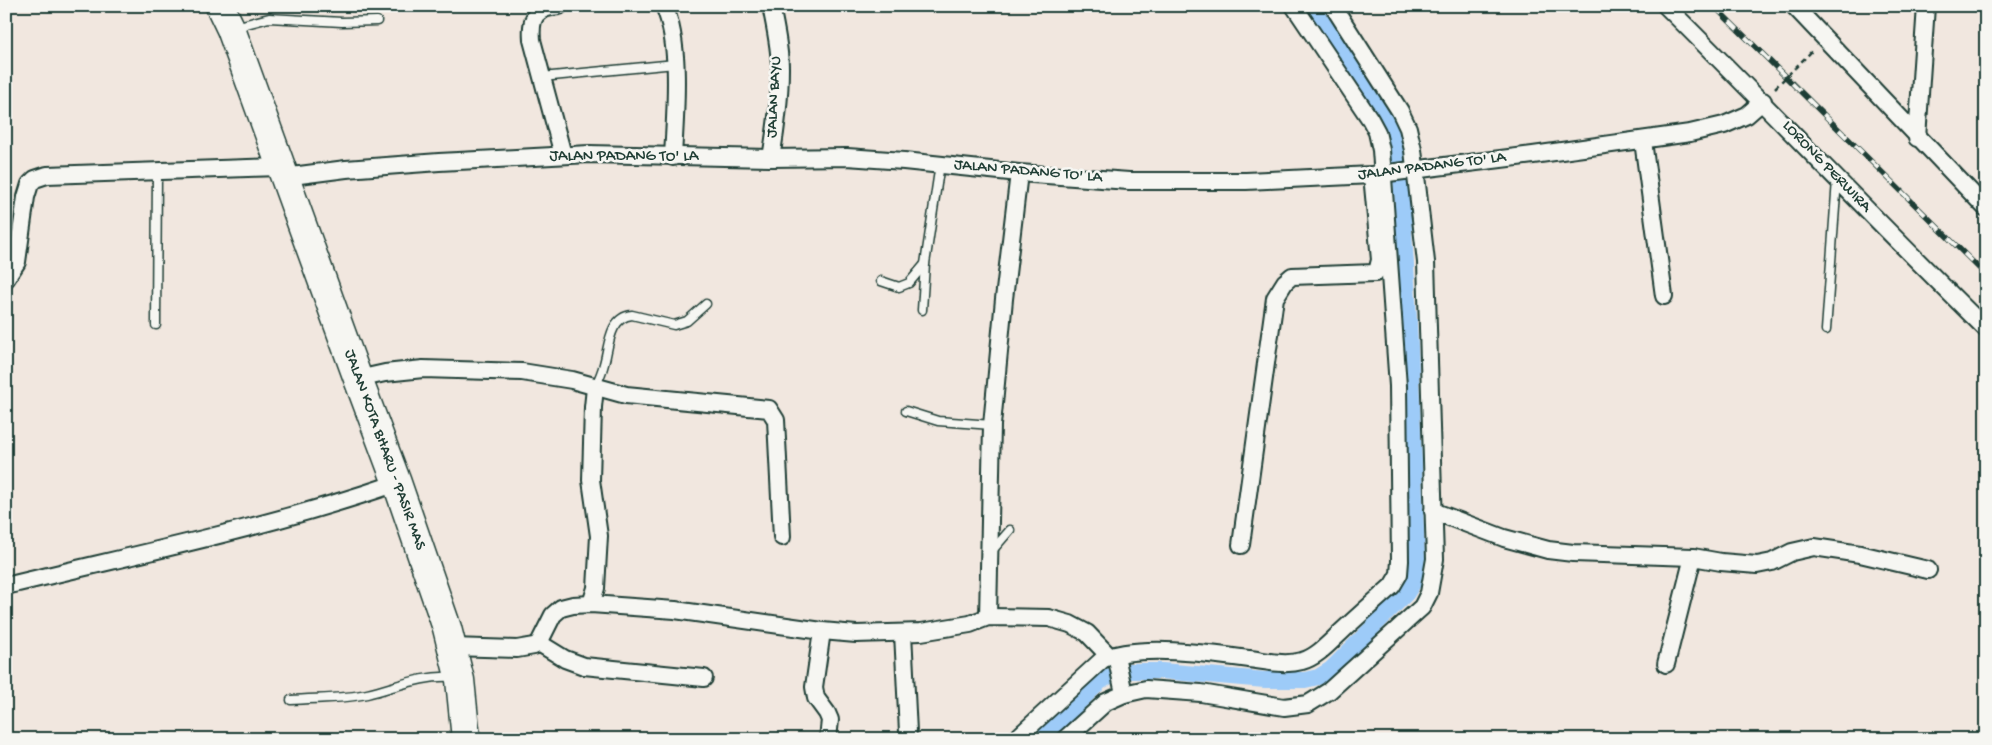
<svg xmlns="http://www.w3.org/2000/svg" width="1992" height="745" viewBox="0 0 1992 745" font-family="'Gochi Hand',sans-serif">
  <style>
    .lines { fill: none; stroke-linecap: round; stroke-linejoin: round }
    .canal { stroke: #9dcbf8; stroke-width: 16 }
    .service-casing { stroke: #1f3d34; stroke-width: 11 }
    .minor-casing { stroke: #1f3d34; stroke-width: 20 }
    .trunk-casing { stroke: #1f3d34; stroke-width: 31 }
    .path { stroke: #1f3d34; stroke-width: 2.5; stroke-dasharray: 5 4; stroke-linecap: butt }
    .service { stroke: #f6f6f2; stroke-width: 8 }
    .minor { stroke: #f6f6f2; stroke-width: 16 }
    .trunk { stroke: #f6f6f2; stroke-width: 28 }
    .rail-casing { stroke: #1f3d34; stroke-width: 5.5 }
    .rail { stroke: #f6f6f2; stroke-width: 4; stroke-dasharray: 11; stroke-linecap: butt }
    .path-bridge { stroke: #1f3d34; stroke-width: 2.5; stroke-dasharray: 5 4; stroke-linecap: butt }
    .labels { text-anchor: middle; dominant-baseline: central; stroke-width: 5; stroke-linejoin: round; paint-order: stroke }
    .street-label { font-size: 16px; fill: #1f3d34; stroke: #f6f6f2 }
  </style>
  <rect width="100%" height="100%" fill="#f1e7df"/>
  <filter id="ink" filterUnits="userSpaceOnUse"><feTurbulence type="fractalNoise" baseFrequency=".02" numOctaves="2"/><feDisplacementMap in="SourceGraphic" scale="10" xChannelSelector="R" yChannelSelector="G"/><feConvolveMatrix kernelMatrix="1 2 1 2 8 2 1 2 1" color-interpolation-filters="sRGB"/></filter>
  <g filter="url(#ink)">
    <g class="lines">
      <path class="canal" d="M1041 739 1100 682 1108 677 1125 671H1162L1265 680H1305L1318 677 1331 669 1407 593 1414 582 1417 558C1413 455 1412 352 1405 249 1402 204 1404 152 1384 111L1311 6"/>
      <g class="service-casing">
        <g id="service">
          <polyline points="235,27 269,18 342,22 377,21"/>
          <polyline points="542,77 675,64"/>
          <polyline points="881,281 899,287 909,283 925,264"/>
          <polyline points="922,310 925,264 940,164"/>
          <polyline points="156,325 157,171"/>
          <polyline points="1826,330 1837,180"/>
          <path d="M595 387C599 379 602 372 604 364 609 347 609 317 632 315L674 325 687 321 706 304"/>
          <polyline points="906,411 938,421 992,425"/>
          <polyline points="991,552 1010,530"/>
          <path d="M291 700C315 698 344 699 367 694 397 687 421 675 453 677"/>
        </g>
      </g>
      <g class="minor-casing">
        <g id="minor">
          <path d="M559 6C536 8 530 16 532 40L563 155"/>
          <path d="M664 6C682 46 675 114 673 157"/>
          <path d="M771 6C775 27 780 47 780 68 780 98 776 129 771 158"/>
          <path d="M1666 6C1774 113 1878 223 1986 329"/>
          <polyline points="1794,6 1986,208"/>
          <polyline points="1917,138 1926,6"/>
          <polyline points="1643,141 1664,296"/>
          <polyline points="284,177 346,169 439,162 589,154 771,158 847,157 904,161 1019,173 1129,181 1246,181 1372,175 1533,155 1690,133 1724,125 1747,115 1763,101"/>
          <polyline points="6,279 17,262 26,197 30,184 35,179 47,175 280,167"/>
          <polyline points="358,379 385,373 423,369 522,372 572,380 626,395 769,409 776,420 782,537"/>
          <polyline points="1433,511 1504,538 1548,550 1573,553 1693,557 1721,562 1757,565 1772,562 1792,552 1814,547 1860,554 1928,570"/>
          <polyline points="1241,545 1275,298 1285,282 1292,276 1375,273 1378,268 1380,260 1372,175"/>
          <path d="M6 586C137 554 270 527 397 483"/>
          <polyline points="591,604 596,588 599,536 591,480 593,407 595,388"/>
          <polyline points="988,617 992,425 1004,299 1019,173"/>
          <polyline points="822,631 814,687 816,698 827,713 830,720 828,739"/>
          <polyline points="903,633 908,732"/>
          <polyline points="539,643 565,659 584,666 704,678"/>
          <polyline points="452,647 517,649 534,646 539,643 553,615 561,608 573,605 591,604 675,610 822,631 856,634 921,632 970,624 988,617 1049,618 1070,624 1087,633 1109,656"/>
          <polyline points="1116,655 1124,694"/>
          <polyline points="1666,664 1693,557"/>
          <path d="M1016 739 1102 660C1135 643 1213 654 1249 659 1266 661 1285 666 1302 661 1317 657 1330 642 1341 632 1358 616 1375 601 1392 586L1399 574 1400 561 1398 386 1381 150 1377 132 1370 119 1294 6"/>
          <polyline points="1065,739 1106,702 1124,694 1146,689 1201,693 1284,707 1308,704 1329,691 1422,607 1429,593 1435,559 1426,262 1413,150 1408,128 1400,111 1333,6"/>
        </g>
      </g>
      <g class="trunk-casing">
        <polyline id="trunk" points="220,6 231,29 358,379 397,483 447,628 460,680 466,739"/>
      </g>
      <polyline class="path" points="1795,68 1813,50"/>
      <use href="#service" class="service"/>
      <use href="#minor" class="minor"/>
      <use href="#trunk" class="trunk"/>
      <g class="rail-casing">
        <polyline id="rail" points="1714,6 1986,275"/>
      </g>
      <use href="#rail" class="rail"/>
      <polyline class="path-bridge" points="1775,88 1795,68"/>
    </g>
  </g>
  <g class="labels">
    <g class="street-label">
      <text transform="translate(775 97) rotate(-87)">JALAN BAYU</text>
      <text x="624" y="157">JALAN PADANG TO' LA</text>
      <text transform="translate(1432 167) rotate(-7)">JALAN PADANG TO' LA</text>
      <text transform="translate(1826 167) rotate(46)">LORONG PERWIRA</text>
      <text transform="translate(1028 172) rotate(5)">JALAN PADANG TO' LA</text>
      <text transform="translate(384 450) rotate(70)">JALAN KOTA BHARU - PASIR MAS</text>
    </g>
  </g>
  <rect width="1992" height="745" fill="none" stroke="#f6f6f2" stroke-width="25"/>
  <rect x="12" y="12" width="1967" height="720" fill="none" stroke="#1f3d34" stroke-width="2" filter="url(#ink)"/>
</svg>
